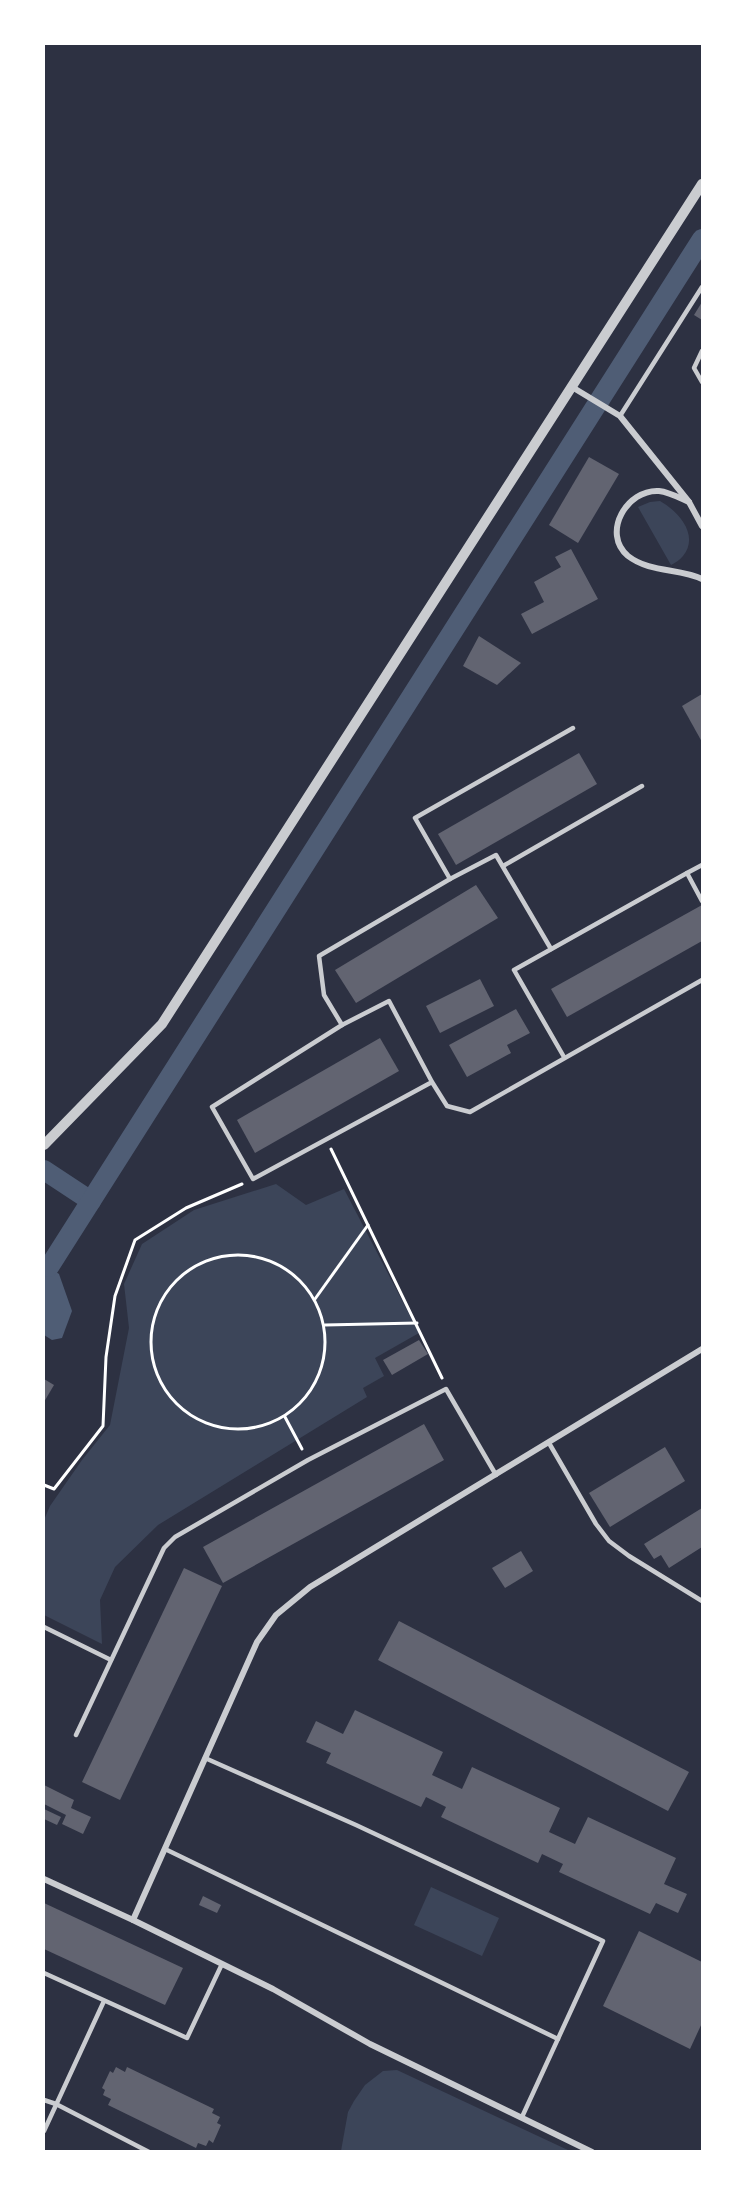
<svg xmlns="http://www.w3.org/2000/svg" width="746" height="2195" viewBox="0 0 746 2195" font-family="Ubuntu,sans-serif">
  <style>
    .green { fill: #3c4559 }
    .water { fill: #4f5d75 }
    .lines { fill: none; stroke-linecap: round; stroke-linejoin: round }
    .canal { stroke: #4f5d75; stroke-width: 20 }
    .building { fill: #626471 }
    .path { stroke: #fff; stroke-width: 3 }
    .service { stroke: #caccd0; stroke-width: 4.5 }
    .minor { stroke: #caccd0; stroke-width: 6 }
    .tertiary { stroke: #caccd0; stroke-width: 10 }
  </style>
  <rect width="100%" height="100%" fill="#2d3142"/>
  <g class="green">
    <path d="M660 501C678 511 700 535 683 556 680 560 675 563 671 565L638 507 650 502Z"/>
    <polygon points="276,1184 306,1205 344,1189 419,1333 375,1358 384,1376 363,1388 367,1397 158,1525 115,1567 100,1600 102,1644 44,1615 44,1520 50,1506 82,1460 110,1425 129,1328 124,1284 142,1244 194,1210"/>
    <polygon points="431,1887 499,1918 482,1956 414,1925"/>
    <polygon points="397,2070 570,2151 341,2151 348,2112 354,2101 365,2085 383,2071"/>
  </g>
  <polygon class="water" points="44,1264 59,1274 72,1311 62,1338 52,1340 44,1335"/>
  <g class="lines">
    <g class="canal">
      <polyline points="44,1170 91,1201"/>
      <polyline points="49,1267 702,239"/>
    </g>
  </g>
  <g class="building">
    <polygon points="702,302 702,320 694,315"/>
    <polygon points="589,457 619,474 578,543 549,525"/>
    <polygon points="571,549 598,599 532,634 521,614 544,602 534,582 561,567 555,557"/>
    <polygon points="479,636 521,663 497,685 463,666"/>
    <polygon points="702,694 702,742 682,706"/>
    <polygon points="579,753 597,784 456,865 438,834"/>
    <polygon points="476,885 498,918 356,1003 335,970"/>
    <polygon points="702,905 702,941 567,1017 551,989"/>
    <polygon points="480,979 494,1006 440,1033 426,1006"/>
    <polygon points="516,1009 530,1033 507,1045 511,1053 467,1077 449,1045"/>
    <polygon points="380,1038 399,1071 255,1153 237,1120"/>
    <polygon points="419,1340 428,1354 392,1375 383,1360"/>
    <polygon points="44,1379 54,1385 44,1402"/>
    <polygon points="424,1424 444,1460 223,1583 203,1547"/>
    <polygon points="665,1447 685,1481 610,1527 589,1493"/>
    <polygon points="702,1508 702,1547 669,1568 661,1555 654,1559 644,1544"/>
    <polygon points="521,1551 533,1571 505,1588 492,1568"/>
    <polygon points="184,1568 222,1586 120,1800 82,1782"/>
    <polygon points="399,1621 689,1772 668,1811 378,1660"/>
    <polygon points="355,1710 443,1752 432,1775 462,1789 472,1767 560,1808 549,1832 575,1844 588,1817 676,1858 664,1884 687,1894 678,1913 656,1903 650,1914 559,1872 563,1864 542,1854 538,1863 441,1817 446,1807 426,1797 421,1807 326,1763 331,1753 306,1742 316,1721 343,1734"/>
    <polygon points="44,1785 74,1800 71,1808 91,1817 83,1834 62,1824 66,1815 44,1804"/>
    <polygon points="44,1809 61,1817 57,1825 44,1819"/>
    <polygon points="203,1896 221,1905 217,1913 199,1905"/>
    <polygon points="44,1903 183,1968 165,2005 44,1949"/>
    <polygon points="639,1931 702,1962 702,2023 690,2049 603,2006"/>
    <polygon points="116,2067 125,2072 127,2067 214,2109 212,2113 220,2117 217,2123 221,2125 213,2143 209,2140 206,2146 198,2143 196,2148 108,2105 111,2099 103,2095 105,2090 102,2088 110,2071 113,2073"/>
  </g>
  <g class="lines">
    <g class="path">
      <polyline points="331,1149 442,1378"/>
      <circle cx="238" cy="1342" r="87"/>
      <polyline points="315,1299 368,1225"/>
      <polyline points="325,1325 417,1323"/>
      <polyline points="285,1417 302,1449"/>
      <polyline points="44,1485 54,1489 103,1426 106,1357 115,1296 135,1240 186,1208 242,1184"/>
    </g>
    <g class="service">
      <polyline points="702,351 694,368 702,382"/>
      <polyline points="620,416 702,287"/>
      <polyline points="503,866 642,786"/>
      <polyline points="687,873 702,865"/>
      <polyline points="450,879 415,818 573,728"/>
      <polyline points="342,1025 324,995 319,956 450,879 496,855 551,949"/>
      <polyline points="564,1057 514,970 687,873 702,901"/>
      <polyline points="432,1082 253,1179 212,1107 342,1025 389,1001 432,1082 447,1106 470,1112 702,980"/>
      <polyline points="549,1443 596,1524 609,1541 629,1556 702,1601"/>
      <polyline points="44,1627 111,1660"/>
      <polyline points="76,1735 164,1548 175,1537 308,1460 446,1389 496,1475"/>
      <polyline points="205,1758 356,1825 603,1941 522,2117"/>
      <polyline points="165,1849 558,2039"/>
      <polyline points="44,1973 187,2038 222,1964"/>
      <polyline points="44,2100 56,2104 149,2152"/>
      <polyline points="44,2131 104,2001"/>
    </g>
    <g class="minor">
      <polyline points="572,387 620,416 689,502 702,526"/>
      <path d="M689 502C680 498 669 492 659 491 627 489 601 533 628 556 650 573 679 568 702 579"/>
      <polyline points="44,1879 133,1920 273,1989 370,2044 592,2152"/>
      <polyline points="133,1920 257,1642 276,1615 310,1587 702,1349"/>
    </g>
    <polyline class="tertiary" points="44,1145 162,1024 702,184"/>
  </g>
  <rect width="746" height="2195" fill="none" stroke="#ffffff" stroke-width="90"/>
</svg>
